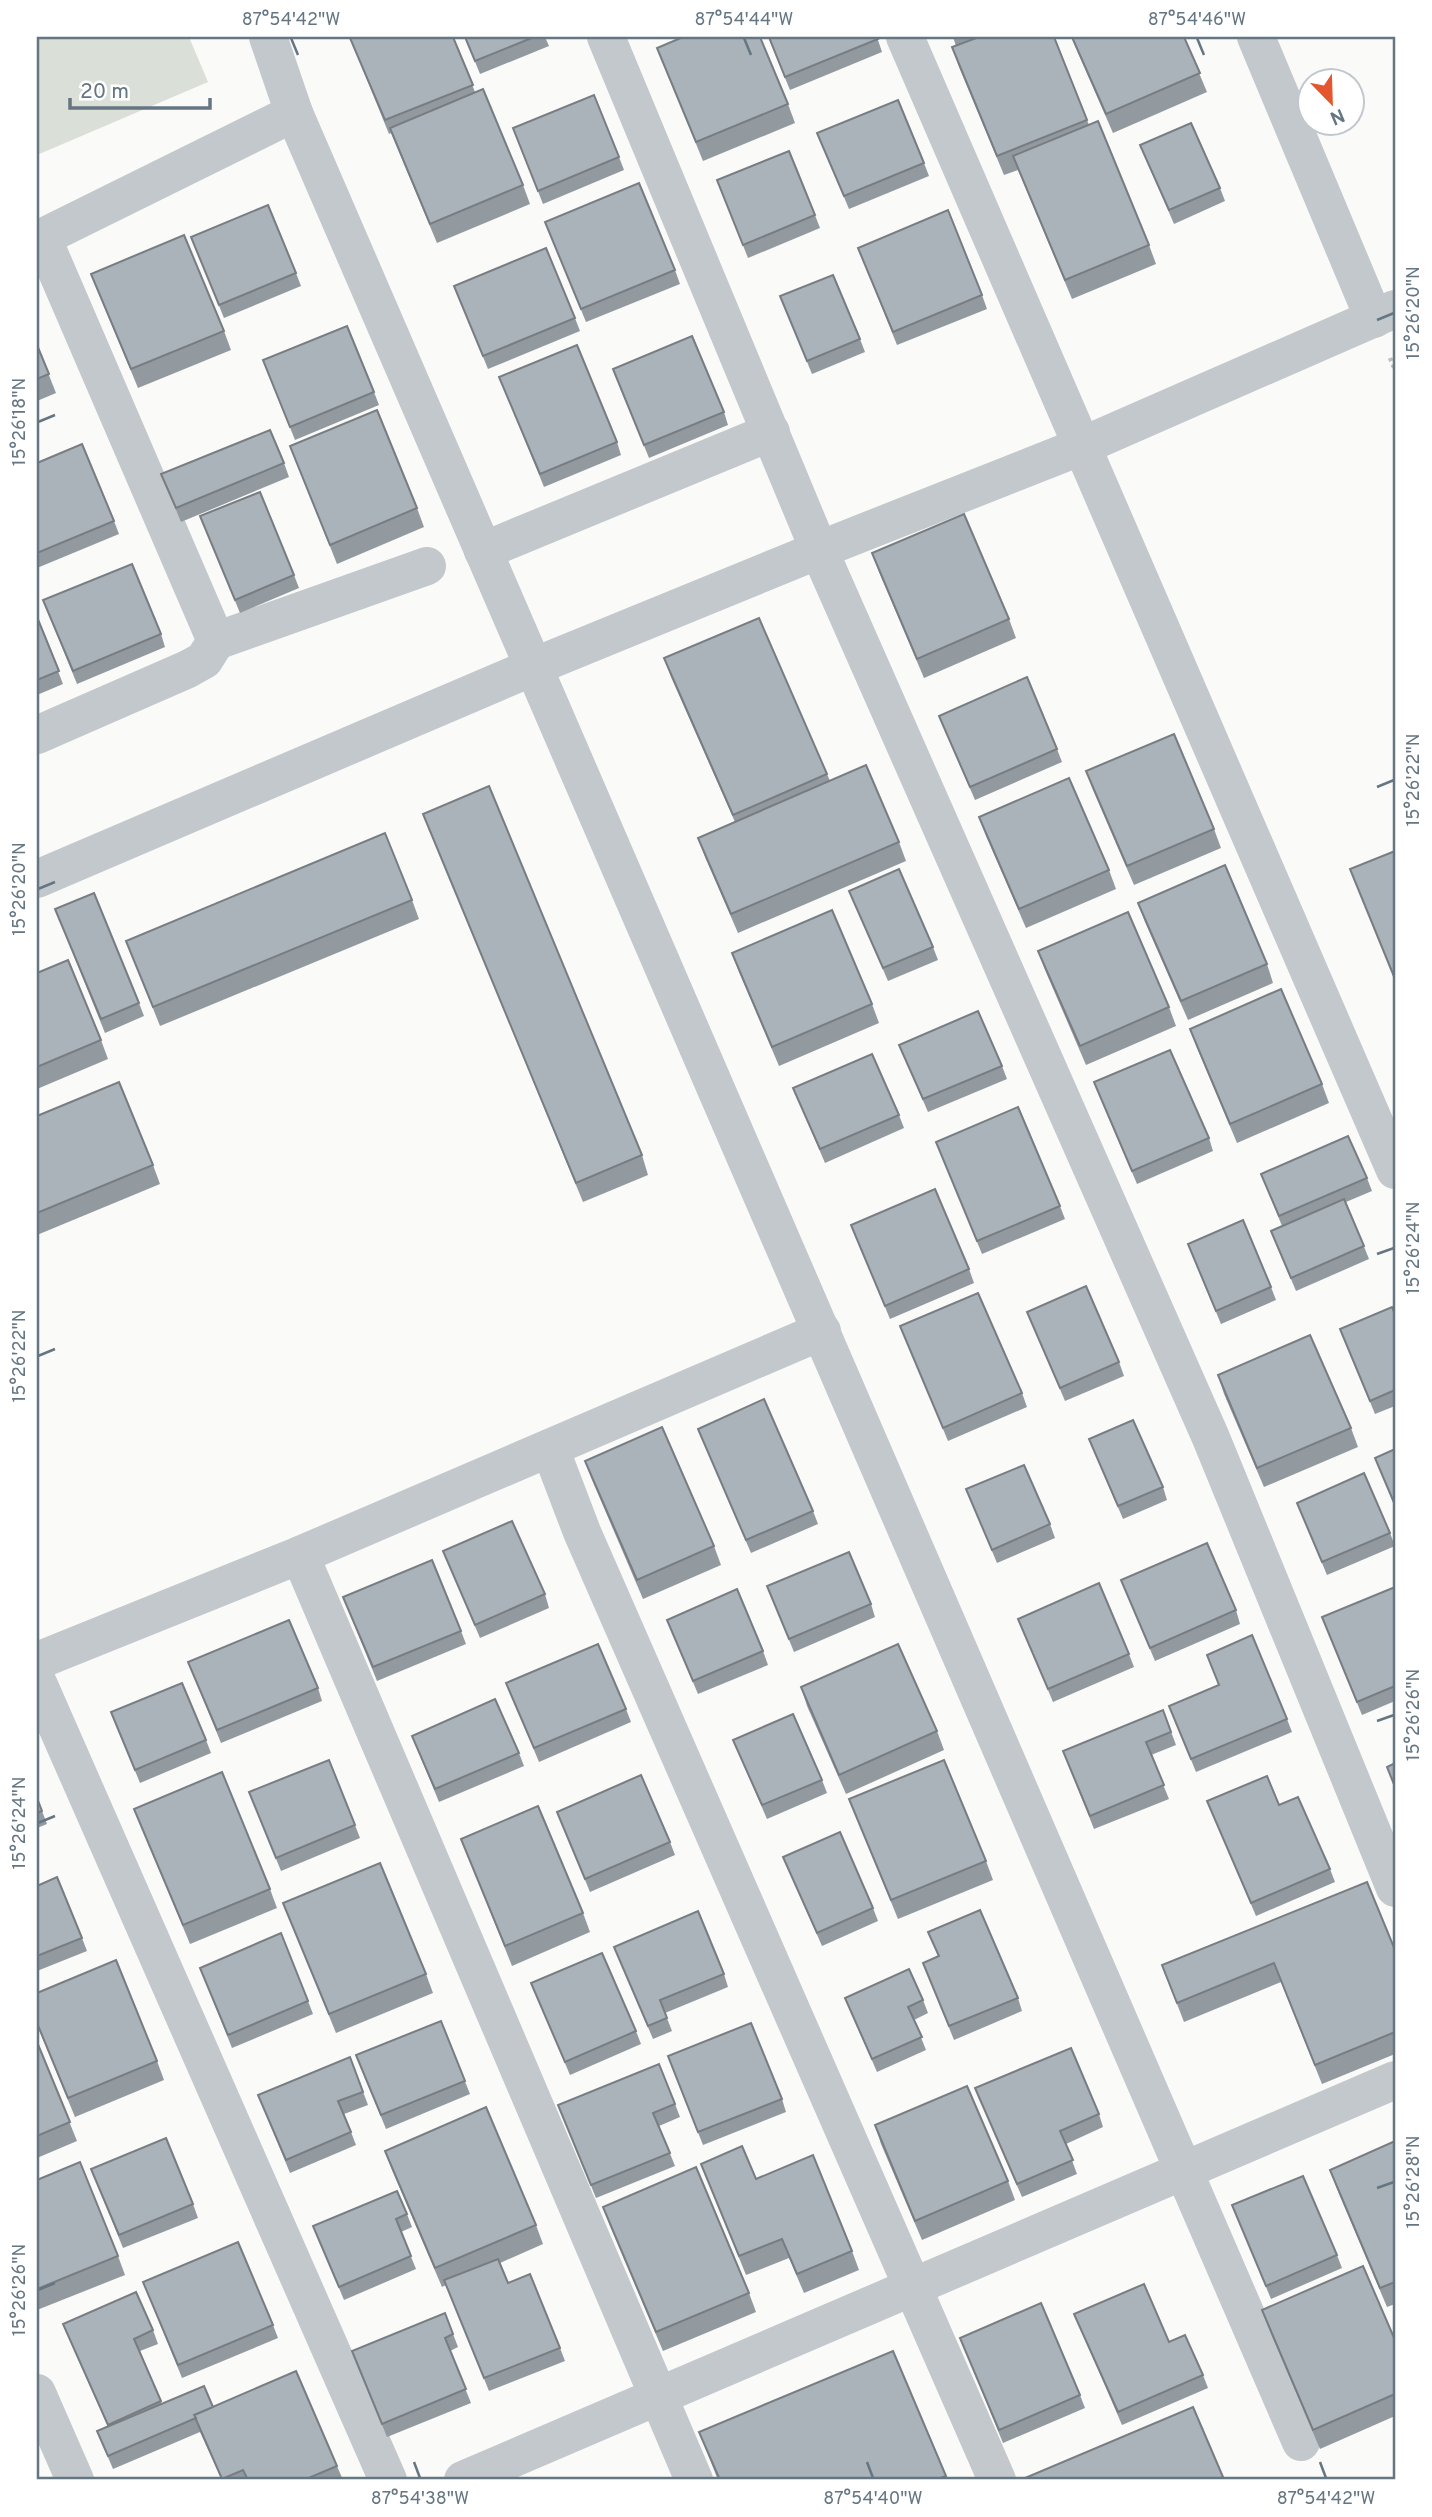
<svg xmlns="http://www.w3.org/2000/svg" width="1432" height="2517" viewBox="0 0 1432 2517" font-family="Overpass,sans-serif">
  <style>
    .green { fill: #dadfd7 }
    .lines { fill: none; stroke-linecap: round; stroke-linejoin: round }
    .path { stroke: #bbbfc2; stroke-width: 4.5; stroke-dasharray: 3.5 3.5; stroke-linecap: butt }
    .street { stroke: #c3c8cc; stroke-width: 38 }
    .wall { fill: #929a9f }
    .building { fill: #aab3b9; stroke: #777d82; stroke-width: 2 }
    .ticks { fill: none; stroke: #657683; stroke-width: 2.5 }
    .neatline { fill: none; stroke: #657683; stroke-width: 2.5 }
    .ticks-label { font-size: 18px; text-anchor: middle; fill: #657683 }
  </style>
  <rect width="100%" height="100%" fill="#fafaf8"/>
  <polygon class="green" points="37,37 189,37 208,82 37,155"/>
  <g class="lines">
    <polyline class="path" points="1390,358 1395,370"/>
    <g class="street">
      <polyline points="268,37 294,113 1301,2442"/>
      <polyline points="606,37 819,550 1211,1438 1395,1888"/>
      <polyline points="905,37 1395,1170"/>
      <polyline points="1256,37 1374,319"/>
      <polyline points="37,240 294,113"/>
      <polyline points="483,551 771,432"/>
      <polyline points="216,641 427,566"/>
      <polyline points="37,735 188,669 204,660 216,641 42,237"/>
      <polyline points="37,879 533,667 819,550 1082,446 1395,309"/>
      <polyline points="550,1448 582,1532 997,2480"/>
      <polyline points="300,1555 694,2480"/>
      <polyline points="37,1661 300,1555 822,1331"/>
      <polyline points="37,1681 388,2480"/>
      <polyline points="37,2393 75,2480"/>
      <polyline points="463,2480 1395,2080"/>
    </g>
  </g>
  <g class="wall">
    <polygon points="453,37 475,92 523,185 530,204 437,243 391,133 389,134 350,38"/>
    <polygon points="465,37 545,37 549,46 480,74"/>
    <polygon points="768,37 877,37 882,52 790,90"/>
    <polygon points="953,37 1054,37 1089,125 1149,245 1156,264 1072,299 1018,170 1004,175 959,67 952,47 956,46"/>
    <polygon points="1071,37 1184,37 1207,92 1113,133"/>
    <polygon points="657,48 788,104 795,123 703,161"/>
    <polygon points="513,128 619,157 624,170 543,204"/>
    <polygon points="817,133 924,163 929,176 849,209"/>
    <polygon points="1140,145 1220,188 1225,201 1174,224"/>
    <polygon points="717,180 815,215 820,228 748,258"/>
    <polygon points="545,222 675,270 680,284 586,322"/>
    <polygon points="191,237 296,273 301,286 224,318"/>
    <polygon points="858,248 982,295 987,309 897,345"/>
    <polygon points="91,274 224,331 231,350 138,388"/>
    <polygon points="454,286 575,318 580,331 488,369"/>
    <polygon points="780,296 860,339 865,352 812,374"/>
    <polygon points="37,345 56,393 37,401"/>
    <polygon points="263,360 374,392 379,405 295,440"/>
    <polygon points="613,369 724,412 728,425 649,458"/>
    <polygon points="499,377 617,442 621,455 544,487"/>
    <polygon points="290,446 417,508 424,527 337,564"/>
    <polygon points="37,463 114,521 119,534 37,568"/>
    <polygon points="284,463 289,477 181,522 161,474"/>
    <polygon points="200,516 294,575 299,588 240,613"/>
    <polygon points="872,553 1009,619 1016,638 924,678 879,572"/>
    <polygon points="43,600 161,634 165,647 77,684"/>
    <polygon points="37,617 63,684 37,695"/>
    <polygon points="664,658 827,774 830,781 899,842 906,861 738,933 705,857 698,838 735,822 671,677"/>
    <polygon points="939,716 1057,749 1062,762 975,800"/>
    <polygon points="1086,771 1214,829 1221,848 1134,885 1093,790"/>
    <polygon points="423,814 642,1155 648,1175 583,1202"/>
    <polygon points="979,817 1109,870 1116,889 1026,928 986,836"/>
    <polygon points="849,891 933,947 938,960 888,981"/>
    <polygon points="412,900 419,919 160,1026 126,941"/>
    <polygon points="1138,903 1267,964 1273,983 1188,1020 1145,922"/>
    <polygon points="55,909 139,1003 144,1016 105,1033"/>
    <polygon points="1038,951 1169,1007 1176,1026 1086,1065 1045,970"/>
    <polygon points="732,953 872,1004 879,1023 779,1066 739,972"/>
    <polygon points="37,973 101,1040 108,1059 37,1089"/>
    <polygon points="1190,1029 1322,1084 1329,1103 1237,1143 1197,1048"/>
    <polygon points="899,1045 1002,1066 1007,1079 928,1112"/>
    <polygon points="1094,1082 1209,1138 1213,1151 1137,1184"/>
    <polygon points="793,1088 899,1115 904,1128 825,1163"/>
    <polygon points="37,1116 153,1165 160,1184 37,1235"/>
    <polygon points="936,1142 1060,1206 1065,1219 982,1254"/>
    <polygon points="1261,1174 1367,1178 1372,1191 1346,1202 1369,1259 1296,1291 1271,1231 1282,1226"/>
    <polygon points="851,1225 969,1269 974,1283 890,1319"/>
    <polygon points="1188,1244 1271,1287 1276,1300 1221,1324"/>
    <polygon points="1027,1312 1119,1362 1124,1376 1065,1401"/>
    <polygon points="1395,1314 1395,1406 1375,1414 1340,1329"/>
    <polygon points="900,1326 1022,1393 1027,1407 948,1441"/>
    <polygon points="1218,1375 1351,1428 1358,1447 1264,1487 1224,1394"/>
    <polygon points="698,1429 813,1511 818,1524 751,1553"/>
    <polygon points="1089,1439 1163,1487 1167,1500 1123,1519"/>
    <polygon points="585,1461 714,1546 721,1565 643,1599 592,1480"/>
    <polygon points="966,1489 1050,1524 1055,1538 997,1563"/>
    <polygon points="1297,1503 1390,1533 1395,1546 1327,1575"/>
    <polygon points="443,1551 545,1594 549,1608 480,1638"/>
    <polygon points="1121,1580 1236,1610 1240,1624 1155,1661"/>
    <polygon points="767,1586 871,1604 875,1617 794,1652"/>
    <polygon points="1395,1587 1395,1701 1362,1715 1327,1630"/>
    <polygon points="343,1597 461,1631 466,1644 377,1681"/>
    <polygon points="1018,1619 1129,1654 1134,1667 1053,1702"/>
    <polygon points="667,1620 763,1651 768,1665 698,1694"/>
    <polygon points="188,1662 318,1688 322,1701 221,1743"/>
    <polygon points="506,1683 626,1709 631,1722 539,1762"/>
    <polygon points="1219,1686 1287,1719 1292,1732 1196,1772 1169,1706"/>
    <polygon points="801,1687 937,1731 944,1750 846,1794 807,1706"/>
    <polygon points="1163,1710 1176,1745 1151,1755 1169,1799 1094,1829 1068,1764"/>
    <polygon points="111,1712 206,1740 211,1753 140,1783"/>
    <polygon points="412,1736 519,1753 524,1766 439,1802"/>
    <polygon points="733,1740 822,1780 827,1793 767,1819"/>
    <polygon points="249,1792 355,1825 360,1838 281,1871"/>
    <polygon points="37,1798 47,1824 37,1828"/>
    <polygon points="849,1799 986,1861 993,1880 898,1919"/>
    <polygon points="1207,1801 1279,1805 1330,1869 1335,1882 1256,1916"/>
    <polygon points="134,1809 270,1889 277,1908 190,1944"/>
    <polygon points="557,1812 670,1842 675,1855 590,1892"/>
    <polygon points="461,1839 583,1913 590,1932 512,1966"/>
    <polygon points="783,1857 873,1908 878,1921 822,1946"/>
    <polygon points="37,1886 82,1938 87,1951 37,1971"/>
    <polygon points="283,1903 426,1974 433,1993 336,2033"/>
    <polygon points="928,1932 1018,1998 1022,2011 954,2040 923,1963 938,1956"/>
    <polygon points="614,1947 724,1974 728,1987 665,2013 672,2031 653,2039"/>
    <polygon points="1395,1950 1395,2054 1322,2084 1281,1982 1184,2022 1162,1965"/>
    <polygon points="200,1968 308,2001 313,2014 232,2048"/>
    <polygon points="531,1983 636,2031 641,2044 570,2075"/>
    <polygon points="37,1993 157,2061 164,2080 75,2117 37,2025"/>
    <polygon points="845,1998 923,2000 928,2013 914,2020 926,2050 877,2072"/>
    <polygon points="441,2021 470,2094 386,2129 356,2055"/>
    <polygon points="37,2042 77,2141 37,2158"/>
    <polygon points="350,2057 368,2105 344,2114 356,2145 290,2173 258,2095"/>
    <polygon points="673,2070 782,2099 786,2112 703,2145"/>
    <polygon points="975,2088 1099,2114 1103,2127 1066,2144 1077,2174 1022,2197"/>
    <polygon points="675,2104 680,2117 659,2126 675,2166 596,2198 558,2105"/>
    <polygon points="875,2125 1008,2181 1015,2200 922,2240 881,2144"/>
    <polygon points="1395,2141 1395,2304 1387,2307 1337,2189 1330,2170"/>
    <polygon points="385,2151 536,2225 543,2244 500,2263 508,2283 560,2348 565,2361 489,2391 446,2285 442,2287 392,2170"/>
    <polygon points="701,2164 756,2179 852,2251 859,2270 804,2293 789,2258 746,2275"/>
    <polygon points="91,2169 193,2204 198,2218 123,2248"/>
    <polygon points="37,2180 118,2256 125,2275 37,2310"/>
    <polygon points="1232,2205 1337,2255 1342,2268 1271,2299"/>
    <polygon points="603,2207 749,2293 756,2312 663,2351 610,2226"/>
    <polygon points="407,2214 412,2227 401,2232 416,2269 344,2300 313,2226"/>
    <polygon points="143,2282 273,2325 278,2338 182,2378"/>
    <polygon points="1262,2310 1395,2340 1395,2416 1320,2449 1269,2329"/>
    <polygon points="445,2313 458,2347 450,2351 471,2403 387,2437 352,2351"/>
    <polygon points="1074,2314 1169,2342 1203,2375 1208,2388 1122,2425"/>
    <polygon points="63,2324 153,2330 158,2344 140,2351 162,2404 213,2407 337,2466 343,2480 222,2480 200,2432 113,2469 97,2431 108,2427"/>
    <polygon points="960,2338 1080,2395 1085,2408 1003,2443"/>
    <polygon points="893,2351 948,2480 718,2480 699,2432"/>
  </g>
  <g class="building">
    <polygon points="352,37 453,37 473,85 385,120 350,38"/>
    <polygon points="465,37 534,37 475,61"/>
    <polygon points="683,37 760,37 788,104 696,142 657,48"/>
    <polygon points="769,37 877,37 878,39 785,77"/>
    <polygon points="979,37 1054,37 1087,120 997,156 952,47"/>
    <polygon points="1072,37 1184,37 1200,73 1106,114"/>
    <polygon points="483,89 523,185 430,224 390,128"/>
    <polygon points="594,95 619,157 538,191 513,128"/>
    <polygon points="898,100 924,163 844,196 817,133"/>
    <polygon points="1098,121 1149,245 1065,280 1013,156"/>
    <polygon points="1191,123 1220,188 1169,210 1140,145"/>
    <polygon points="789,151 815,215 743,245 717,180"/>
    <polygon points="639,183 675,270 581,309 545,222"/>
    <polygon points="268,205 296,273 219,305 191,237"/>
    <polygon points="948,210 982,295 893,332 858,248"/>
    <polygon points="184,235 224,331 131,369 91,274"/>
    <polygon points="546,248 575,318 483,356 454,286"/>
    <polygon points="833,275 860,339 807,361 780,296"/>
    <polygon points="347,326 374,392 290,427 263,360"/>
    <polygon points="692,336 724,412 644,445 613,369"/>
    <polygon points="37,345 49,374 37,379"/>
    <polygon points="577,345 617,442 540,474 499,377"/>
    <polygon points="377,410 417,508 330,545 290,446"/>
    <polygon points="270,430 284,463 176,508 161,474"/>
    <polygon points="82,444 114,521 37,553 37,463"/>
    <polygon points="260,492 294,575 235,600 200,516"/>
    <polygon points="964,514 1009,619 917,659 872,553"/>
    <polygon points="132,564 161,634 73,671 43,600"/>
    <polygon points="37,617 59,671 37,680"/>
    <polygon points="759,618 827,774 733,815 664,658"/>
    <polygon points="1027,677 1057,749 970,787 939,716"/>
    <polygon points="1174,734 1214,829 1127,866 1086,771"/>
    <polygon points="866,765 899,842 731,914 698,838"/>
    <polygon points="1069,778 1109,870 1019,909 979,817"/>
    <polygon points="489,786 642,1155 576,1183 423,814"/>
    <polygon points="385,833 412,900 153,1007 126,941"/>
    <polygon points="1395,851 1395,979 1350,869"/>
    <polygon points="1225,865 1267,964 1181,1001 1138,903"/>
    <polygon points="899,869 933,947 883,968 849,891"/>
    <polygon points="94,893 139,1003 101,1019 55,909"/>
    <polygon points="832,910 872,1004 772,1047 732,953"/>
    <polygon points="1128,912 1169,1007 1080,1046 1038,951"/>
    <polygon points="68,960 101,1040 37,1067 37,973"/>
    <polygon points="1281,989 1322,1084 1230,1124 1190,1029"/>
    <polygon points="978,1011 1002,1066 923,1099 899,1045"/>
    <polygon points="1170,1050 1209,1138 1132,1171 1094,1082"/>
    <polygon points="872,1054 899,1115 820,1149 793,1088"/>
    <polygon points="119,1082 153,1165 37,1213 37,1116"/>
    <polygon points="1018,1107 1060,1206 977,1241 936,1142"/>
    <polygon points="1348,1136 1367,1178 1279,1216 1261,1174"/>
    <polygon points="935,1189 969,1269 885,1306 851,1225"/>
    <polygon points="1344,1199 1364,1246 1291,1278 1271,1231"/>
    <polygon points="1243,1220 1271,1287 1216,1311 1188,1244"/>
    <polygon points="1086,1286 1119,1362 1060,1388 1027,1312"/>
    <polygon points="978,1293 1022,1393 943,1428 900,1326"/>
    <polygon points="1392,1307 1395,1314 1395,1390 1370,1401 1340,1329"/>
    <polygon points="1310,1335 1351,1428 1257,1468 1218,1375"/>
    <polygon points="764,1399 813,1511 746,1540 698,1429"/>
    <polygon points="1133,1420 1163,1487 1118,1506 1089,1439"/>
    <polygon points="662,1427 714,1546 637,1580 585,1461"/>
    <polygon points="1395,1449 1395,1505 1375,1458"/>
    <polygon points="1024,1465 1050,1524 992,1550 966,1489"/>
    <polygon points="1364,1473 1390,1533 1322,1562 1297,1503"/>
    <polygon points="512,1521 545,1594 475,1625 443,1551"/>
    <polygon points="1207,1543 1236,1610 1150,1648 1121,1580"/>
    <polygon points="849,1552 871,1604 789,1639 767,1586"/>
    <polygon points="432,1560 461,1631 373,1667 343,1597"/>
    <polygon points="1099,1583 1129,1654 1048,1689 1018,1619"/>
    <polygon points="1395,1587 1395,1686 1357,1702 1322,1617"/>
    <polygon points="737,1589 763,1651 693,1681 667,1620"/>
    <polygon points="289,1620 318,1688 217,1730 188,1662"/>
    <polygon points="1252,1635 1287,1719 1191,1759 1169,1706 1219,1685 1207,1655"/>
    <polygon points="598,1644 626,1709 534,1748 506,1683"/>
    <polygon points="898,1644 937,1731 839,1775 801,1687"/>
    <polygon points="182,1683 206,1740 135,1770 111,1712"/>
    <polygon points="495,1699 519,1753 435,1789 412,1736"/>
    <polygon points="1163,1710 1171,1732 1146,1742 1164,1785 1090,1816 1063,1751"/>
    <polygon points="793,1714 822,1780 762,1805 733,1740"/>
    <polygon points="329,1760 355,1825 276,1858 249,1792"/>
    <polygon points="944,1760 986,1861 891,1900 849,1799"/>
    <polygon points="1395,1763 1395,1787 1387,1767"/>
    <polygon points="222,1772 270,1889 183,1925 134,1809"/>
    <polygon points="641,1775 670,1842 585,1879 557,1812"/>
    <polygon points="1267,1776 1279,1805 1298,1797 1330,1869 1251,1903 1207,1801"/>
    <polygon points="37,1798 42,1811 37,1813"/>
    <polygon points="538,1806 583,1913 505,1946 461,1839"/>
    <polygon points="840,1832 873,1908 817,1933 783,1857"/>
    <polygon points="380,1863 426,1974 329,2014 283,1903"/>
    <polygon points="57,1877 82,1938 37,1956 37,1886"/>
    <polygon points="1367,1882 1395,1950 1395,2032 1315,2065 1274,1963 1177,2003 1162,1965"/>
    <polygon points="980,1910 1018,1998 949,2026 923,1963 939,1956 928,1932"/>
    <polygon points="698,1911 724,1974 660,2000 667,2018 648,2026 614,1947"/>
    <polygon points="281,1933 308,2001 228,2035 200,1968"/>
    <polygon points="602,1953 636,2031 565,2062 531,1983"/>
    <polygon points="116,1960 157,2061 68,2098 37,2023 37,1993"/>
    <polygon points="909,1969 923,2000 908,2007 922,2037 872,2059 845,1998"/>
    <polygon points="441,2021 465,2081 381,2115 356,2055"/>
    <polygon points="751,2023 782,2099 698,2132 668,2056"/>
    <polygon points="37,2042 70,2122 37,2136"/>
    <polygon points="1071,2048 1099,2114 1060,2131 1073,2160 1017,2184 975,2088"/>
    <polygon points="350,2057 363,2092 338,2101 351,2132 286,2160 258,2095"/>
    <polygon points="659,2064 675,2104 653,2113 670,2153 591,2185 558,2105"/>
    <polygon points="967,2086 1008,2181 915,2221 875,2125"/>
    <polygon points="486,2107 536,2225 435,2268 385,2151"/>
    <polygon points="166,2138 193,2204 119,2235 91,2169"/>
    <polygon points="1395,2141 1395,2282 1380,2288 1330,2170"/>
    <polygon points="742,2146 756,2179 813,2155 852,2251 797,2274 782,2239 739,2256 701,2164"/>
    <polygon points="80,2162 118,2256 37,2289 37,2180"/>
    <polygon points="696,2167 749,2293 656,2332 603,2207"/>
    <polygon points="1303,2176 1337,2255 1266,2286 1232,2205"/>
    <polygon points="397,2191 407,2214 396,2219 411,2256 339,2287 313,2226"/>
    <polygon points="238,2242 273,2325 178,2365 143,2282"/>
    <polygon points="498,2259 508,2283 530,2274 560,2348 484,2378 444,2280"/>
    <polygon points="1363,2266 1395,2340 1395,2394 1313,2430 1262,2310"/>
    <polygon points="1144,2284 1169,2342 1185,2335 1203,2375 1118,2412 1074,2314"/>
    <polygon points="136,2292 153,2330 134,2339 161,2401 108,2425 63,2324"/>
    <polygon points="1041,2303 1080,2395 999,2430 960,2338"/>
    <polygon points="445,2313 453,2334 445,2338 466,2389 382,2424 352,2351"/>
    <polygon points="893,2351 946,2476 935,2480 720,2480 699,2432"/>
    <polygon points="296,2371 337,2466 304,2480 248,2480 243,2470 222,2479 194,2415"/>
    <polygon points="204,2386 213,2407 194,2415 196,2418 108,2456 97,2431"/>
    <polygon points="1193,2407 1223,2477 1214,2480 1026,2480 1025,2478"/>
  </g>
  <path class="ticks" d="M291 38 298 55M744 38 751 55M1197 38 1204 55M1377 320 1394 313M38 422 55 415M1377 787 1394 780M38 889 55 882M1377 1254 1394 1248M38 1356 55 1349M1377 1721 1394 1715M38 1823 55 1816M1377 2188 1394 2182M38 2290 55 2283M414 2462 420 2478M867 2462 873 2478M1320 2462 1326 2478"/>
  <rect width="1432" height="2517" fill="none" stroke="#ffffff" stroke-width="77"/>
  <g transform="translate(1331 102) rotate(157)"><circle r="33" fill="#ffffff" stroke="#c1c8cd" stroke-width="2"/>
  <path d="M0-5L12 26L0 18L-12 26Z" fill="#e4572e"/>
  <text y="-10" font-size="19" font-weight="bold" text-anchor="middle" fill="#657683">N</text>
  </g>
  <path d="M70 98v10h140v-10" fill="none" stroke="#657683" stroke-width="3.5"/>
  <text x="80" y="98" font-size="21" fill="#657683" stroke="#ffffff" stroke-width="5" paint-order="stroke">20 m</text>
  <rect x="38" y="38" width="1356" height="2440" class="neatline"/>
  <g class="ticks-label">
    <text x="291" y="25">87°54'42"W</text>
    <text x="744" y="25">87°54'44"W</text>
    <text x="1197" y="25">87°54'46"W</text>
    <text transform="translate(1413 313) rotate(-90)" y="6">15°26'20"N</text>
    <text transform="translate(19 422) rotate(-90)" y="6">15°26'18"N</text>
    <text transform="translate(1413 780) rotate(-90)" y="6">15°26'22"N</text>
    <text transform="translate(19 889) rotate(-90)" y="6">15°26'20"N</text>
    <text transform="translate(1413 1248) rotate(-90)" y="6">15°26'24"N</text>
    <text transform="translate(19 1356) rotate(-90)" y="6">15°26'22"N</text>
    <text transform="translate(1413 1715) rotate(-90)" y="6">15°26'26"N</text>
    <text transform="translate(19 1823) rotate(-90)" y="6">15°26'24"N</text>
    <text transform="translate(1413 2182) rotate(-90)" y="6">15°26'28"N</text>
    <text transform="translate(19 2290) rotate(-90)" y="6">15°26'26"N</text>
    <text x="420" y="2504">87°54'38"W</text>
    <text x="873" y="2504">87°54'40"W</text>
    <text x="1326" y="2504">87°54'42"W</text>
  </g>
</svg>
